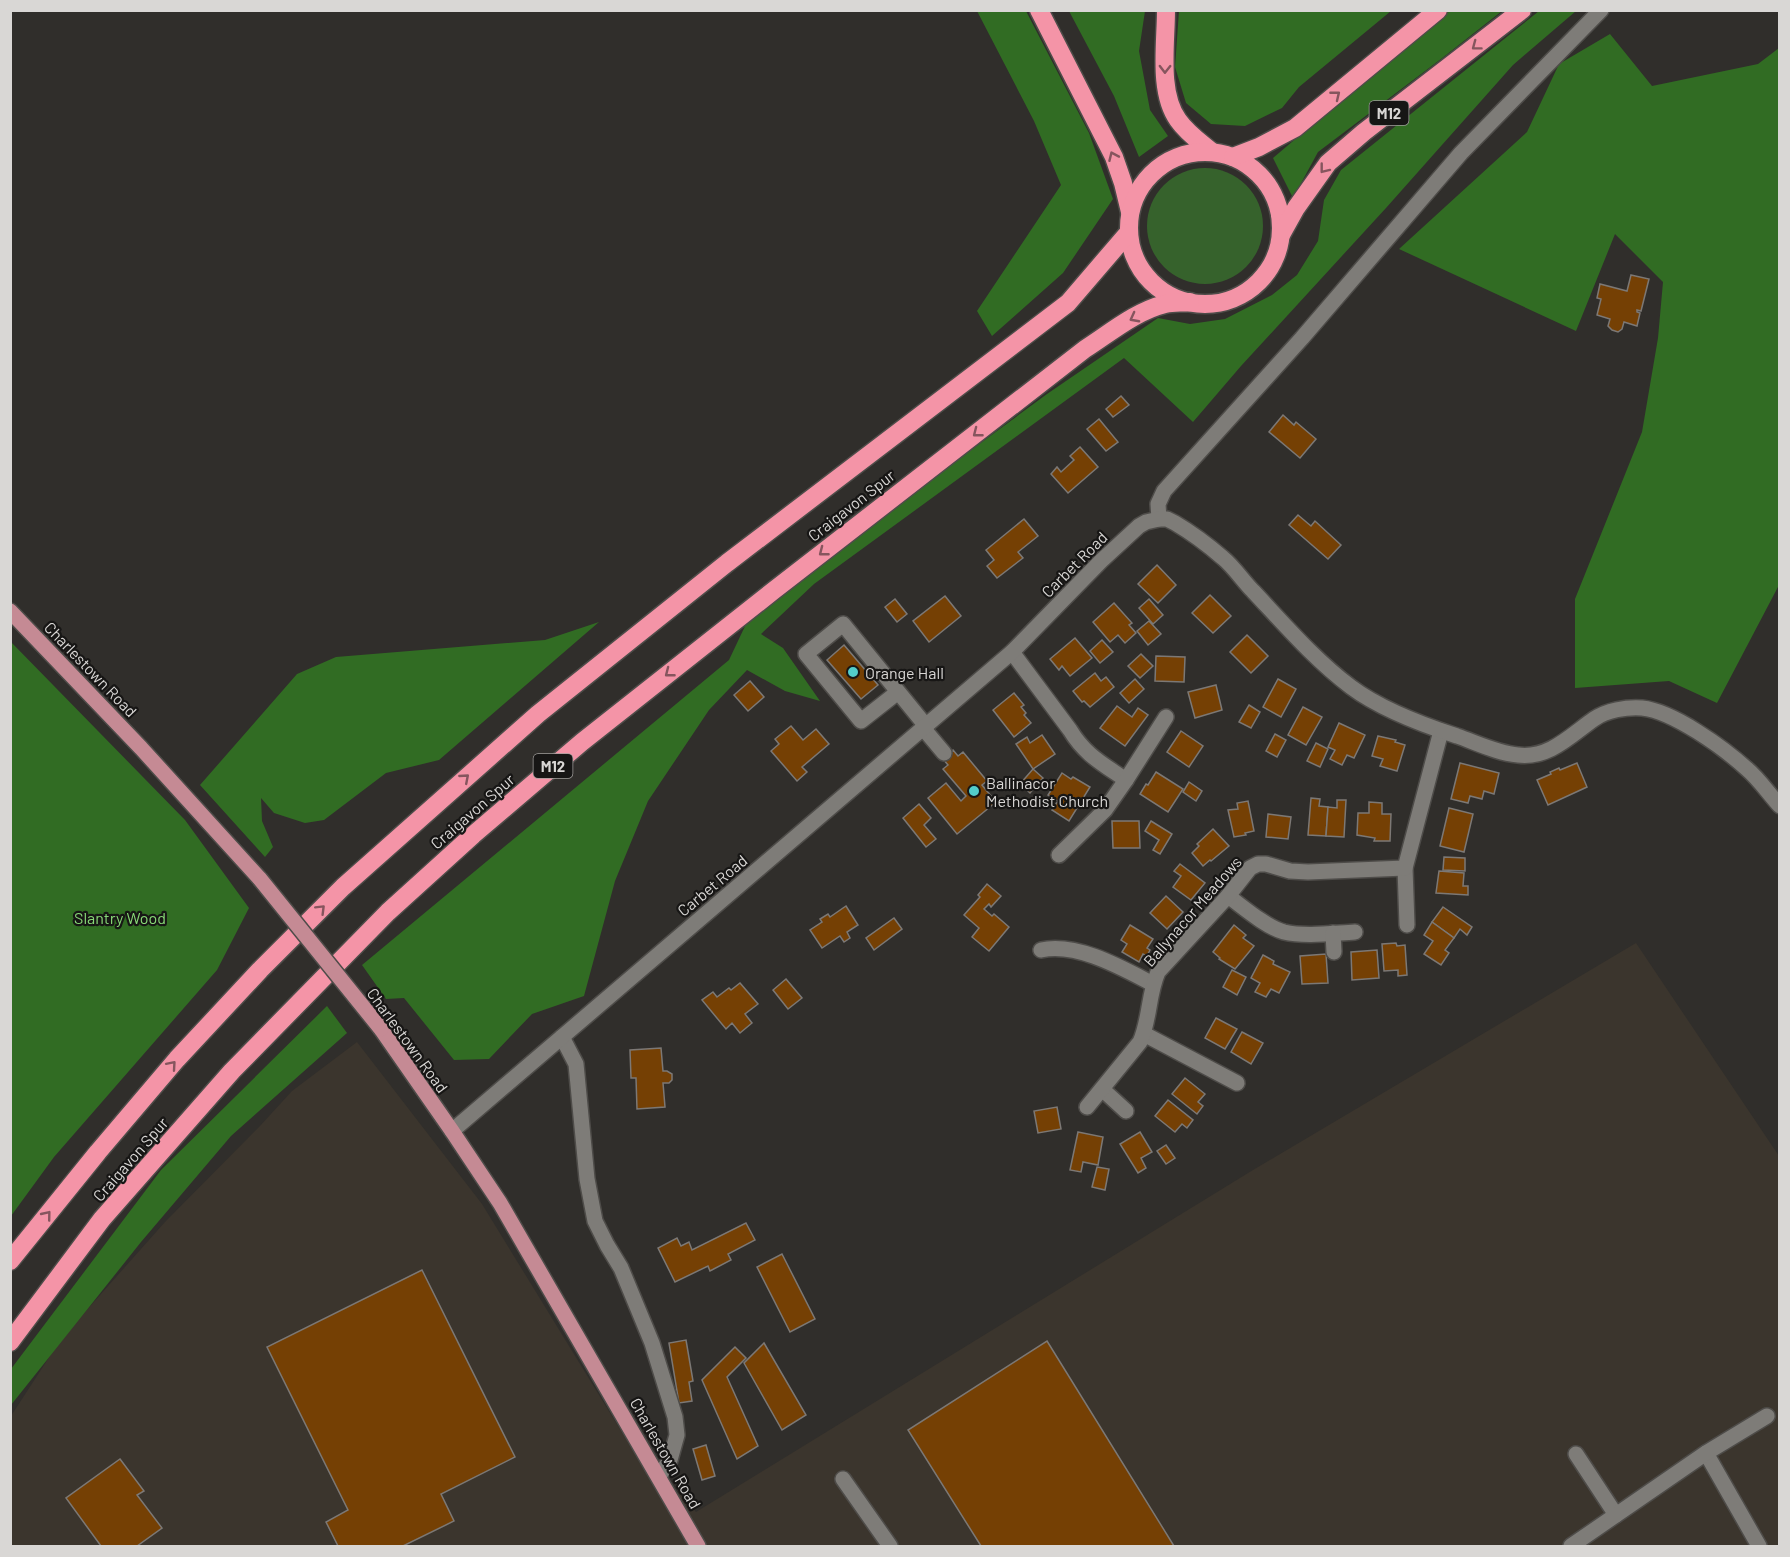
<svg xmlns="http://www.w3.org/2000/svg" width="1790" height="1557" viewBox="0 0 1790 1557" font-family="Barlow,sans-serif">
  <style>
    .built { fill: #3b352d }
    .green { fill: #36622c }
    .forest { fill: #316c23 }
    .building { fill: #754004; stroke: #7c7875; stroke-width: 1.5 }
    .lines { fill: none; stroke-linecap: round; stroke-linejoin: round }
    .minor-casing { stroke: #4e4c49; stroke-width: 18 }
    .major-casing { stroke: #4e4c49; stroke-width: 18 }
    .highway-casing { stroke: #4e4c49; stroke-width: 21 }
    .minor { stroke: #7e7c78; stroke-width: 15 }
    .major { stroke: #c58a94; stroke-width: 15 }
    .highway { stroke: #f494a7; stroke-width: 18 }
    .major-bridge-casing { stroke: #4e4c49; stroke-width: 18; stroke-linecap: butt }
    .major-bridge { stroke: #c58a94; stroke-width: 15 }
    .oneway { stroke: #86555e }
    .poi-dot { fill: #53cdca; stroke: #171615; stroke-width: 2 }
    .labels { text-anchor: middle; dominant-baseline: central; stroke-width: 4.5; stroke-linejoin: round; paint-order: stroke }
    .shield { fill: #171615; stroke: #9f9d9b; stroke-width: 1.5 }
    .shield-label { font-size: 15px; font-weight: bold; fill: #d9d7d5 }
    .street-label { font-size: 16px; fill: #d9d7d5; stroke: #171615 }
    .poi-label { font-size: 16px; fill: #d9d7d5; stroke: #171615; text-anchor: start }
    .park-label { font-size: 16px; fill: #88d877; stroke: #171615 }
  </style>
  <rect width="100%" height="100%" fill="#302e2b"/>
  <polygon class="built" points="1636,943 1779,1156 1779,1546 11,1546 11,1416 61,1339 165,1222 260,1126 292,1091 357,1042 482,1204 664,1501 679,1493 696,1512 1253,1170"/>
  <circle class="green" cx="1205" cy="226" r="58"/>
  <g class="forest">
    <polygon points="977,11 1026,11 1089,133 1113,199 1063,273 992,336 977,311 1061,185 1034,121"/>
    <polygon points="1069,11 1145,11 1139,51 1150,110 1168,136 1139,157 1114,96"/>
    <polygon points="1179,11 1179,10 1391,11 1299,87 1282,108 1245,126 1211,124 1186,103 1175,67"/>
    <polygon points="1446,11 1502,11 1441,59 1318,152 1293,198 1273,158"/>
    <polygon points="1539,11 1576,11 1513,65 1386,208 1241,366 1193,422 1124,358 814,584 761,634 783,648 820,701 785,691 747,670 709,710 648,801 615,881 584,996 532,1014 489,1059 454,1060 404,998 386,999 362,965 729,660 746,624 830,554 1047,394 1158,318 1190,324 1225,319 1272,295 1297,275 1318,241 1324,200 1341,170"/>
    <polygon points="1610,34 1652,86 1758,64 1779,48 1779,585 1717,703 1669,681 1575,688 1575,599 1642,432 1658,338 1663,282 1615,234 1576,331 1399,249 1527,132 1559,64"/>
    <polygon points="599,622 439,760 386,773 324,820 305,823 274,813 261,798 262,821 273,847 265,857 200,785 297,674 336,657 545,640"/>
    <polygon points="11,642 185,820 249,908 217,970 54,1157 11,1216"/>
    <polygon points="327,1006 347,1033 231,1136 141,1242 11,1405 11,1369 161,1170"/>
  </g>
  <g class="building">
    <polygon points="1631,275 1649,279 1641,311 1637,310 1637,312 1640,313 1637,326 1624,322 1622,329 1618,332 1612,330 1608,326 1610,319 1597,315 1601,299 1597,298 1600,284 1627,291"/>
    <polygon points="1121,396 1129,405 1113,417 1106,409"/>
    <polygon points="1283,415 1294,425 1296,422 1316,439 1300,458 1269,432"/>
    <polygon points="1099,419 1118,442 1106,451 1087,429"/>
    <polygon points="1080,447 1098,467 1068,493 1051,474 1057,467 1061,472 1074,460 1070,456"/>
    <polygon points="1298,515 1311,526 1315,521 1341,545 1328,559 1289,525"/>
    <polygon points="1024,519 1038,536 1018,552 1023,558 997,578 987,566 994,560 986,550"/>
    <polygon points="1157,565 1176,585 1158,603 1138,584"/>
    <polygon points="1210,595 1231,616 1213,633 1192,613"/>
    <polygon points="945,596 961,616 929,642 913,621"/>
    <polygon points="895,599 907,614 897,622 885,607"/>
    <polygon points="1149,599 1163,615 1153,624 1139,608"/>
    <polygon points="1114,603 1132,623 1129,625 1136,633 1125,643 1118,635 1110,642 1093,622"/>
    <polygon points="1149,621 1161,634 1148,645 1137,631"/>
    <polygon points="1247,635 1268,656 1251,673 1230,652"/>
    <polygon points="1075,638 1092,658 1070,676 1062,666 1059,670 1050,659"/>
    <polygon points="1102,640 1113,652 1100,663 1090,651"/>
    <polygon points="844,645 878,685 861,699 827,660"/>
    <polygon points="1141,654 1153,666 1140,678 1128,666"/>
    <polygon points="1156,656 1185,657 1184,682 1155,681"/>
    <polygon points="1095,673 1101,681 1106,677 1114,687 1090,707 1084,701 1082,702 1073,691"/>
    <polygon points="1135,679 1144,689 1129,703 1120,693"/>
    <polygon points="1278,679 1296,689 1281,717 1263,707"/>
    <polygon points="750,681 764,697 748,711 734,695"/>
    <polygon points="1216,685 1222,710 1195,718 1188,692"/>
    <polygon points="1014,693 1024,705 1021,707 1026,713 1024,715 1031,723 1014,737 993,710"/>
    <polygon points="1249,705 1260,712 1251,728 1239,722"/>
    <polygon points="1117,706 1132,717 1138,708 1148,715 1125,746 1100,728"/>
    <polygon points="1303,707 1322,717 1306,745 1288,735"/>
    <polygon points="1339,723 1365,735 1354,758 1347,755 1342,765 1330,759 1335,750 1328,747"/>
    <polygon points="791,726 803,740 816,729 829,744 802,767 807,772 797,781 771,751 779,744 775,739"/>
    <polygon points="1181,731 1203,746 1189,767 1167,752"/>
    <polygon points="1275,734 1286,740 1277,757 1266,751"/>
    <polygon points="1042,735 1055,754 1033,769 1016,744 1027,737 1030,743"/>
    <polygon points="1378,736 1396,740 1395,742 1405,745 1397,771 1380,766 1383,759 1372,756"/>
    <polygon points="1316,743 1328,749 1320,767 1307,761"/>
    <polygon points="953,750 958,756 963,752 987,781 982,785 996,802 957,834 928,798 946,783 961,801 966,796 943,769 948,765 943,759"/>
    <polygon points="1460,763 1499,773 1494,794 1484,791 1482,799 1470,796 1468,803 1451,799"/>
    <polygon points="1577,763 1587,787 1548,805 1537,780 1551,774 1550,772 1559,768 1560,770"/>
    <polygon points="1033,769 1043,778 1030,793 1020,784"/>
    <polygon points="1156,772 1183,789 1168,812 1140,794 1146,784 1148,785"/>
    <polygon points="1062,773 1071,779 1073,777 1090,787 1069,821 1052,810 1058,801 1048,795"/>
    <polygon points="1189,782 1202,791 1196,801 1183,792"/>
    <polygon points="1311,798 1320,799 1319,806 1328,807 1326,836 1308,835"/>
    <polygon points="1337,800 1346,800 1344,837 1326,836 1328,807 1337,808"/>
    <polygon points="1248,801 1254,831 1245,833 1246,835 1234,837 1228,810 1238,809 1237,803"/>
    <polygon points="1369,802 1382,803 1382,814 1391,814 1390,841 1374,841 1375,838 1357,835 1358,813 1369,813"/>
    <polygon points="919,804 931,818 924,825 936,839 926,847 903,818"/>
    <polygon points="1449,808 1473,814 1464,852 1440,846"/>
    <polygon points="1268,814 1291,817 1288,839 1266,837"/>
    <polygon points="1112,821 1139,821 1140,848 1113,848"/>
    <polygon points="1151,821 1172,834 1160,854 1153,850 1159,840 1145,831"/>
    <polygon points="1213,829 1229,846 1211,861 1210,860 1203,866 1192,853 1199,846 1197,844"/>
    <polygon points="1444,857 1465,858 1465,871 1443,870"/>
    <polygon points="1180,864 1205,883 1191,900 1173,887 1181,876 1174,871"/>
    <polygon points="1439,871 1464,873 1463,886 1468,886 1468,895 1436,893"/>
    <polygon points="987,884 1001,896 991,907 989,904 984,909 992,916 994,914 1009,927 989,951 972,937 979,928 964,915 980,897 978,895"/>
    <polygon points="1166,896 1183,912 1167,929 1150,913"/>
    <polygon points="846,906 858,925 847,932 850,938 844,942 840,936 822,948 810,930 822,922 820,919 828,914 830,917"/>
    <polygon points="1443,907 1472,927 1467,935 1460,929 1454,938 1432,922"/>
    <polygon points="894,918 902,929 874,950 866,938"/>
    <polygon points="1432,922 1454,938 1445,950 1449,953 1441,965 1424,954 1433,941 1424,935"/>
    <polygon points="1130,925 1153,939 1147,948 1150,950 1147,956 1143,954 1139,962 1122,952 1127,944 1121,940"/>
    <polygon points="1234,925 1246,935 1243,938 1254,946 1235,969 1219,959 1220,958 1213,952"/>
    <polygon points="1396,943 1397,946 1405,945 1407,975 1398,976 1398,970 1384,971 1382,944"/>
    <polygon points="1377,950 1379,978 1352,980 1351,952"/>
    <polygon points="1326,954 1328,983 1302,984 1300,956"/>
    <polygon points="1263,955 1274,961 1273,964 1290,972 1279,993 1271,989 1266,997 1255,992 1260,983 1251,978"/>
    <polygon points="1232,970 1246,977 1237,995 1223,987"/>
    <polygon points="786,979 802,998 788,1009 773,990"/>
    <polygon points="740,983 758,1004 745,1014 752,1023 740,1033 732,1023 726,1029 702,1000 713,992 717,997 729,988 731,990"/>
    <polygon points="1216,1018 1237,1029 1225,1049 1205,1038"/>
    <polygon points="1242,1032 1263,1043 1251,1064 1231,1052"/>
    <polygon points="661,1048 663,1071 667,1071 672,1074 672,1080 669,1083 663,1083 665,1107 637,1109 636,1078 631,1078 630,1050"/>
    <polygon points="1185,1078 1205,1094 1198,1102 1203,1106 1197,1114 1172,1094"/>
    <polygon points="1168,1100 1193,1120 1187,1128 1182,1124 1175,1132 1155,1116"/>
    <polygon points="1057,1107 1061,1129 1038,1133 1034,1111"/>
    <polygon points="1078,1132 1103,1137 1098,1165 1083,1162 1081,1172 1070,1170"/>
    <polygon points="1140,1132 1152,1152 1141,1158 1146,1168 1138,1173 1120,1144"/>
    <polygon points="1166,1145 1175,1158 1166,1164 1157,1151"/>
    <polygon points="1097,1167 1109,1169 1105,1190 1092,1187"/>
    <polygon points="746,1223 755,1240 728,1254 731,1260 710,1271 708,1266 675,1282 658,1248 677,1238 681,1246 689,1242 692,1250"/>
    <polygon points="782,1254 815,1319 790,1332 757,1267"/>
    <polygon points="422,1270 515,1457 441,1494 454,1521 403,1546 338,1546 326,1522 348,1510 267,1347"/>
    <polygon points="686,1340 693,1381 689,1382 692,1401 679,1403 669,1343"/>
    <polygon points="1047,1341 1174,1546 981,1546 908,1430"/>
    <polygon points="764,1343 806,1415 782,1430 744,1363"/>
    <polygon points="735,1347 746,1358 727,1377 758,1446 737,1459 702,1380"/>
    <polygon points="706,1445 715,1476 702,1480 693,1449"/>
    <polygon points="120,1459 144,1491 137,1495 162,1528 137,1546 101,1546 66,1498"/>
  </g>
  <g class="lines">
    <g class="minor-casing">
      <g id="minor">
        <polyline points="1159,519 1158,504 1164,491 1302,338 1461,153 1601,10"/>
        <path d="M1012 652 1070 730C1085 755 1103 764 1126 780"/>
        <polyline points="898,692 861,721 806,654 843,624 926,726"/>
        <polyline points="923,728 944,753"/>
        <polyline points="1059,855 1105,810 1126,780 1166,717"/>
        <polyline points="1405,868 1407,925"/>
        <path d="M1228 896C1243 907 1266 927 1284 932 1305 937 1334 933 1355 932"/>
        <polyline points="1333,933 1334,952"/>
        <path d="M1041 950C1077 942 1122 968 1153 984"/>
        <polyline points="1144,1034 1237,1083"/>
        <polyline points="562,1037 576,1064 587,1179 595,1221 607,1245 621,1268 652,1343 675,1417 677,1435 670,1460 659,1476"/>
        <polyline points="1102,1089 1126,1111"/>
        <path d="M1087 1107 1140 1042C1150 1020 1148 995 1158 972L1228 896 1250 868 1258 864H1266L1290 871 1308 872 1405 868 1441 731"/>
        <path d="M452 1131 1012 652 1101 561 1139 526 1146 522 1159 519H1167L1175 523C1192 533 1208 545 1223 558 1234 567 1243 581 1253 591 1284 624 1315 660 1351 687 1379 708 1423 725 1457 736 1477 743 1497 753 1518 755 1549 759 1571 735 1594 719 1607 710 1626 707 1642 708 1673 711 1724 748 1747 769 1759 779 1769 794 1780 806"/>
        <polyline points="1706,1453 1759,1546"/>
        <polyline points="1576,1454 1616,1515"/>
        <polyline points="843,1479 890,1546"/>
        <polyline points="1571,1546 1706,1453 1767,1416"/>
      </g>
    </g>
    <g class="major-casing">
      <g id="major">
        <polyline points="10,611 141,748 260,879"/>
        <polyline points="381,1029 452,1131 500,1203 698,1546"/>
      </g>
    </g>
    <g class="highway-casing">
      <g id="highway">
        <polyline points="1039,10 1114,157 1123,183 1130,212"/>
        <path d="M1166 10C1166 44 1158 92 1178 120 1187 133 1200 142 1212 152"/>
        <circle cx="1205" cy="228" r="76"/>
        <polyline points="1233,157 1259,147 1295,128 1438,10"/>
        <polyline points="1281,235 1296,208 1328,163 1364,132 1522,10"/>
        <polyline points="10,1261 98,1152 177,1059 260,970 343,887 538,714 727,563 1068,303 1128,233"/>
        <path d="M10 1342 102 1219 232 1071 388 912 473 835 582 742 773 591 1085 349C1110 333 1136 311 1165 304 1173 302 1182 303 1190 302"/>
      </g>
    </g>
    <use href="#minor" class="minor"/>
    <use href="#major" class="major"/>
    <use href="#highway" class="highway"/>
    <g class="major-bridge-casing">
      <polyline id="major-bridge" points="260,879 381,1029"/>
    </g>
    <use href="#major-bridge" class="major-bridge"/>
  </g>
  <defs><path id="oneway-chevron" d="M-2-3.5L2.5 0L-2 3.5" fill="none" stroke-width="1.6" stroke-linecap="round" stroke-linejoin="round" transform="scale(1.5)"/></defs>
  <g class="oneway">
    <use href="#oneway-chevron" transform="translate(1476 46) rotate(143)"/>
    <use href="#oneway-chevron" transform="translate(1165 69) rotate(91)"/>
    <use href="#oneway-chevron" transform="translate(1336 95) rotate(-39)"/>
    <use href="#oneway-chevron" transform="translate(1113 156) rotate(-114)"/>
    <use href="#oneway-chevron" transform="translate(1324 169) rotate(128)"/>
    <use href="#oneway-chevron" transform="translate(1134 318) rotate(152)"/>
    <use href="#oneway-chevron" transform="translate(977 433) rotate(142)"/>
    <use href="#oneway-chevron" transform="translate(823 552) rotate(142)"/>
    <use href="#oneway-chevron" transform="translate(669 673) rotate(142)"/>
    <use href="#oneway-chevron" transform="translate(465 778) rotate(-41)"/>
    <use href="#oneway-chevron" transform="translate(321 909) rotate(-45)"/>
    <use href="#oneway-chevron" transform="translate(172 1065) rotate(-49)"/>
    <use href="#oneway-chevron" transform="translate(47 1215) rotate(-51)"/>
  </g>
  <g class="poi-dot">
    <circle cx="853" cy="672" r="6"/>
    <circle cx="974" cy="791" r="6"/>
  </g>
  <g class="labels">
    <g class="shield">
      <rect x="1369.5" y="101" width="39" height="24" rx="4.5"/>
      <rect x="533.5" y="754" width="39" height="24" rx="4.5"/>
    </g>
    <g class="shield-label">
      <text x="1389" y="113">M12</text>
      <text x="553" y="766">M12</text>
    </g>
    <g class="street-label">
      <text transform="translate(851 505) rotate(-38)">Craigavon Spur</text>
      <text transform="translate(1074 564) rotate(-45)">Carbet Road</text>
      <text transform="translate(91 669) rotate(46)">Charlestown Road</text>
      <text transform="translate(472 811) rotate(-41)">Craigavon Spur</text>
      <text transform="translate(712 885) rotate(-40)">Carbet Road</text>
      <text transform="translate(1192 911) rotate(-49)">Ballynacor Meadows</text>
      <text transform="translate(408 1040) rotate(54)">Charlestown Road</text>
      <text transform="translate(130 1159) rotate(-49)">Craigavon Spur</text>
      <text transform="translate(666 1453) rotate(60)">Charlestown Road</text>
    </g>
    <g class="poi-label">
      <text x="865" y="672">Orange Hall</text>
      <text x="986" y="782">Ballinacor<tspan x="986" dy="18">Methodist Church</tspan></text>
    </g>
    <g class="park-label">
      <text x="120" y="917">Slantry Wood</text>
    </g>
  </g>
  <rect width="1790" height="1557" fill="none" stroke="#d9d7d5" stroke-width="24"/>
</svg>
